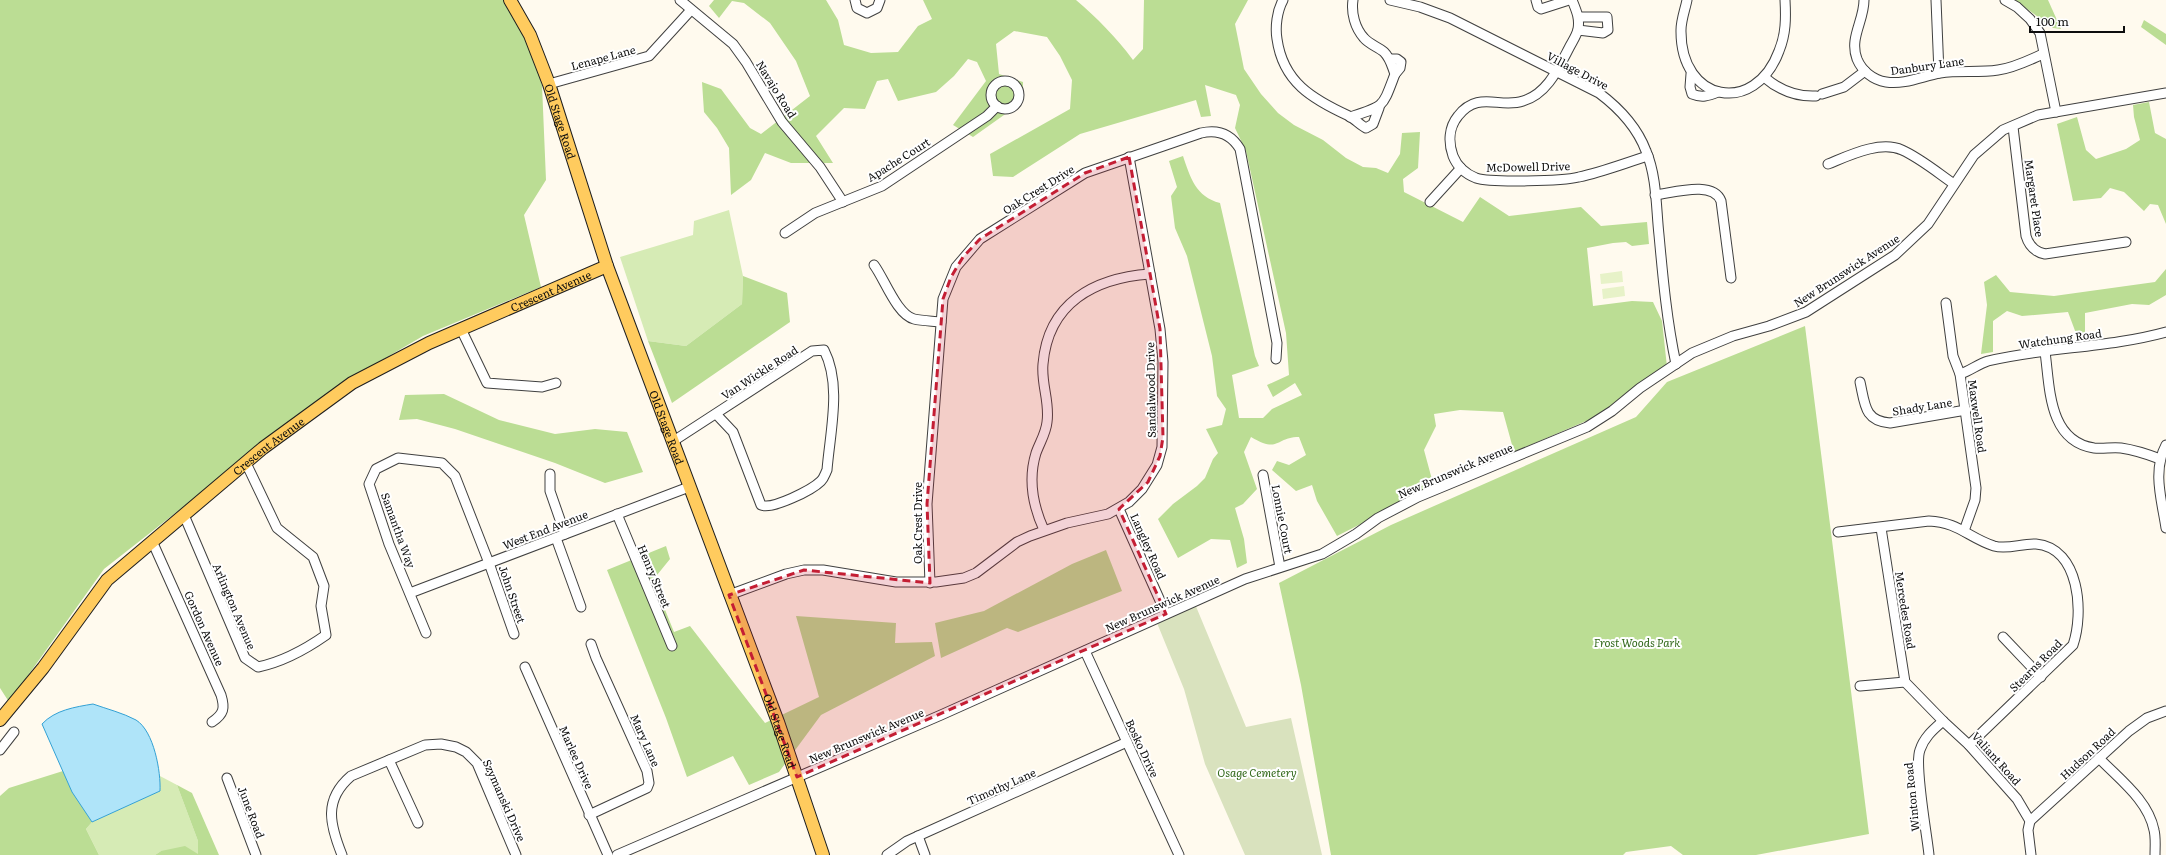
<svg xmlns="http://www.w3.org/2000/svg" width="2166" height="855" viewBox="0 0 2166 855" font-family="Literata,serif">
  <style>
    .green { fill: #d6ebb5 }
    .forest { fill: #bbdd94 }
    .cemetery { fill: #d9e2be }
    .pitch { fill: #e7f2c8 }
    .water { fill: #afe4f9; stroke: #33a1d4 }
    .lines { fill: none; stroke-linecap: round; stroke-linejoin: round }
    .minor-casing { stroke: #404040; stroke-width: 11 }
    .major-casing { stroke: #1e1e1e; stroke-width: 14 }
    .minor { stroke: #fff; stroke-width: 9 }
    .major { stroke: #ffcb5e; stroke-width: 12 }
    .marked { fill: #c41e34; fill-opacity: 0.2; stroke: #c41e34; stroke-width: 3; stroke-dasharray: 8 5; stroke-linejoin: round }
    .labels { text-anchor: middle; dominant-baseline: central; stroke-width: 4; stroke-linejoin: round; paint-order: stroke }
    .street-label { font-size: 11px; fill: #0d0d0d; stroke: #fff }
    .park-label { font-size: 11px; font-style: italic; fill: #31681a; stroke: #fff }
  </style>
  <rect width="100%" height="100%" fill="#fffaee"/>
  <g class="green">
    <polygon points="729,210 743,276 742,304 686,346 648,341 620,257 693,235 694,221"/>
    <polygon points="160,776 177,785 198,841 198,855 161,851 155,855 99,855 86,829 92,822 160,791"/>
  </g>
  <g class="forest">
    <polygon points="0,0 504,0 527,39 542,85 546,180 524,215 541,287 423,336 336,387 104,569 9,702 0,688"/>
    <path d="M714 0H826L838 20 844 45 871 53 898 52 918 26 932 19 923 0H1076C1097 18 1116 37 1133 60L1143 49 1144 0H1248L1235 24 1244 69 1261 94 1278 113 1294 125 1323 140 1346 158 1363 167 1376 168 1388 173 1400 154 1402 133 1420 132 1418 168 1403 179 1404 192 1463 222 1480 197 1509 216 1581 207 1601 226 1647 222 1649 244 1632 246 1626 242 1613 243 1587 248 1593 306 1632 301 1653 302 1662 321 1667 367 1600 415 1514 452 1503 412 1460 410 1434 414 1436 426 1424 450 1434 487 1337 536 1317 501 1312 485 1296 491 1272 470 1277 461 1289 465 1306 455 1299 437C1275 437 1280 454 1251 437L1244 452 1257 489 1243 504 1235 508 1244 539 1247 563 1237 568 1230 540 1211 539 1178 558 1158 519 1173 504 1197 486 1205 478 1213 459 1218 453 1206 429 1222 425 1226 409 1217 396 1212 356 1187 256 1175 228 1171 196 1177 187 1169 161 1183 156C1190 177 1196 197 1220 203L1255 356 1259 366 1232 375 1239 418H1263L1272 409 1302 395 1295 383 1273 397 1267 385 1289 375 1286 333 1246 151 1235 128 1240 105 1236 95 1205 85 1211 116 1201 117 1196 100 1080 134 1013 177 993 176 990 154 1070 109 1072 80 1060 56 1047 37 1014 31 996 44 999 74 1023 82V96L1004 115 973 137 953 125 986 81 977 62 968 59 954 76 936 92 898 101 888 79 877 81 865 109 844 108 816 136 833 163H791L765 153 751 180 731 195 729 148 717 128 704 112 702 82 721 89 750 128 761 134 810 96 796 61 770 23 744 3 732 1 719 18 709 6Z"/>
    <polygon points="2015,0 2048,0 2061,29 2053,28"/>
    <polygon points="2144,20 2166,34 2166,45 2141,27"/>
    <polygon points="2149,102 2155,133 2166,139 2166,224 2158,205 2150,204 2144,211 2124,192 2110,188 2101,198 2073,201 2057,124 2077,117 2086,150 2096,159 2126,149 2140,140 2134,117 2133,105"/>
    <polygon points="2166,269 2166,295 2149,305 2132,304 2085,313 2085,338 2077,336 2068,312 2022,316 2007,311 1993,321 1993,352 1981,354 1987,305 1984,282 1996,275 2010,292 2054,296 2155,282"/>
    <polygon points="743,276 787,293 790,322 672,403 648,341 686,346 742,304"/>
    <polygon points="1805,326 1869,834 1756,855 1683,855 1671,846 1626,852 1623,855 1331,855 1301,685 1279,583 1391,525 1636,417 1667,382"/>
    <polygon points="444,394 499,420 555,434 595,429 627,432 643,472 605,483 555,463 455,429 417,419 399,420 405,395"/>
    <polygon points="666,546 670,559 653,580 674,632 690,626 765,723 819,697 796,616 896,623 895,643 932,642 935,656 821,715 779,772 749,785 733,756 687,777 666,718 607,570"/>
    <polygon points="1106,550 1122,591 1018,632 1007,628 941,658 935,623 984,611 1072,564"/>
    <polygon points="63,771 72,792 92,822 86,829 99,855 0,855 0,796 9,788"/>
    <polygon points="177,785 192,793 219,855 155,855 161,851 185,846 198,854 198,841"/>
  </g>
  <polygon class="cemetery" points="1195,604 1246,727 1291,718 1322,855 1245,855 1205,764 1184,689 1157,623"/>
  <g class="pitch">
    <polygon points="1622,271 1623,282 1601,284 1600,274"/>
    <polygon points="1624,286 1625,296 1603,299 1602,289"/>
  </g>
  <path class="water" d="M93 704C107 709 123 713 136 720 154 731 161 772 160 791L92 822 72 792 42 724C55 710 75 707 93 704Z"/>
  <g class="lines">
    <g class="minor-casing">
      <g id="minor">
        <polyline points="680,0 733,44 746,62 782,122 820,167 843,202"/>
        <polyline points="855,0 857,8 867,13 877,8 880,0"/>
        <path d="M1283 0C1277 11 1275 27 1277 39 1283 82 1312 99 1349 116 1355 119 1360 125 1366 128L1373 124 1379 108"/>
        <path d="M1390 0 1420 7 1450 18 1599 93C1619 108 1637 127 1646 151 1657 177 1656 208 1659 235 1663 279 1667 322 1676 364"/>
        <polyline points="1536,0 1538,7 1541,9 1569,0"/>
        <path d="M1572 0C1576 10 1580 18 1578 29 1577 35 1572 42 1569 48 1558 69 1547 94 1523 101 1500 109 1478 90 1458 116 1449 127 1448 142 1453 156 1457 166 1466 174 1476 178 1491 183 1563 181 1579 177 1602 172 1625 163 1648 156"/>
        <path d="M1687 0C1685 10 1681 20 1681 30 1680 103 1755 116 1779 51 1786 34 1786 18 1785 0"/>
        <path d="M1864 0C1864 21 1849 38 1857 59 1862 71 1873 80 1886 82 1904 85 1923 76 1940 73 1959 70 1979 73 1998 70 2014 68 2029 60 2043 54"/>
        <polyline points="1936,0 1939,73"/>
        <polyline points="2005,0 2017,7 2030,19 2040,33 2056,112"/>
        <polyline points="1578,30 1603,33 1608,30 1607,17 1579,17"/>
        <polyline points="1390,59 1397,59 1401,62 1400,68 1395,74"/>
        <path d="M1691 74 1690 87 1692 94C1702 98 1708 96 1718 92"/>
        <path d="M1764 77C1779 90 1795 97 1816 96"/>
        <circle cx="1005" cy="95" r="14"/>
        <polyline points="549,84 649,56 691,10"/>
        <polyline points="1822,94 1844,87 1865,71"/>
        <path d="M1350 117C1385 106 1382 108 1395 74 1392 67 1391 59 1384 52 1378 47 1369 44 1364 38 1355 28 1351 13 1353 0"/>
        <path d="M2013 127 2026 236C2029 246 2035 252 2045 254L2126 242"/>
        <path d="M1828 164C1848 156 1880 140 1902 150 1920 158 1938 173 1954 184"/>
        <path d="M1655 195C1673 193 1713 180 1721 201L1731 278"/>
        <polyline points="1430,202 1461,168"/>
        <polyline points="785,233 815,213 882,186 987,116 997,106"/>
        <path d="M874 265C884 278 897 315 914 319 922 321 933 321 941 322"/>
        <polyline points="1946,303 1953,356 1960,374 1976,488 1975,500 1964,531"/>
        <polyline points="461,329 487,383 542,387 556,383"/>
        <path d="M2045 352C2050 387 2048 441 2094 448 2103 449 2112 447 2121 448 2135 450 2147 454 2160 459"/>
        <path d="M1960 374C1970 371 1978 364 1988 361 2046 347 2108 348 2166 332"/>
        <path d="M1860 382C1865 404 1864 421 1890 423L1966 410"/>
        <path d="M672 442 812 351 824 350C842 385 830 432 827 470 825 474 824 478 821 481 812 490 772 510 761 505L733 432 716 414"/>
        <path d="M2166 445C2152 471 2162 501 2166 528"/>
        <polyline points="550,474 550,491 565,534"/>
        <polyline points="1263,475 1280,567"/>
        <polyline points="1119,509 1166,614"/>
        <polyline points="617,514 672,646"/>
        <path d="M184 515 245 658 258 667C282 662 306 649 326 635L321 606 324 586 313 557 277 528 246 463"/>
        <polyline points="1881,528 1905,682 1943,721 1969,745 2017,799 2030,821 2028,830 2031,855"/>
        <path d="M1044 530C1033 506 1028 479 1036 453 1040 442 1046 433 1047 422 1050 402 1041 384 1043 364 1048 303 1094 278 1150 274"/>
        <path d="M1838 532 1929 521C1958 522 1969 538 1994 546 2008 550 2022 543 2036 544 2080 548 2084 613 2073 645L1969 745"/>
        <polyline points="556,538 581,607"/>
        <path d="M152 541 221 695C225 708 224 714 212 722"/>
        <path d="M930 583 927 504 943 299 956 267 980 239 1085 173 1201 133C1218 129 1231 134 1240 149L1277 343 1276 359"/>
        <polyline points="410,593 689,487"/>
        <polyline points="729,595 786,574 804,570 823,570 896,582 936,582 964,578 976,573 1017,542 1030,536 1067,523 1108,514 1129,502 1142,489 1157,465 1162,447 1163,362 1160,329 1129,157"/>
        <polyline points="426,633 389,544 369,484 376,469 398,458 442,463 455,476 489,563 514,634"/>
        <polyline points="2003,637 2041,677"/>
        <polyline points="1085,651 1179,855"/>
        <polyline points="525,667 608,855"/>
        <polyline points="1860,686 1905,682"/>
        <polyline points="0,750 14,732"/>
        <path d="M2099 758C2119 779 2148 800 2154 830 2156 838 2155 847 2155 855"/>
        <polyline points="389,760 418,823"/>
        <polyline points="227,778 256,855"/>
        <polyline points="589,815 647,788 649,783 647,771 596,658 591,644"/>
        <polyline points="2030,821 2129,731 2147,718 2166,711"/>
        <polyline points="918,836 925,855"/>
        <path d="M342 855C330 825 323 800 351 776L425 745 441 744 456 747 466 752 477 763 516 855"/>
        <polyline points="617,855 941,715 1245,579 1322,554 1356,534 1378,518 1418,497 1587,427 1612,411 1640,388 1692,353 1733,336 1769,326 1806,312 1895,255 1928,224 1974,155 2003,130 2038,115 2166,93"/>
        <polyline points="887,855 907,841 1127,742"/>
        <path d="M1929 855C1927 834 1914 765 1920 750 1924 737 1934 729 1943 721"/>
      </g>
    </g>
    <g class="major-casing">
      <g id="major">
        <path id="s1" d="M510 0 530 35 549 84 607 266 778 722 823 855"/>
        <path id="s2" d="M0 720 43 668 107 580 263 448 352 383 429 343 607 266"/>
      </g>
    </g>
    <use href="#minor" class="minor"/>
    <use href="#major" class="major"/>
  </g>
  <path class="marked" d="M1129 157 1160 329 1163 437 1160 456 1148 482 1119 509 1166 614 797 777 729 595 804 570 930 583 927 504 943 299 951 277 963 257 980 239 1085 173Z"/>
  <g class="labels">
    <g class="street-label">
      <text transform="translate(603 57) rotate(-15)">Lenape Lane</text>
      <text transform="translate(1927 65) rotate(-8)">Danbury Lane</text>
      <text transform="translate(1578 70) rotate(28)">Village Drive</text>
      <text transform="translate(777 89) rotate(58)">Navajo Road</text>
      <text stroke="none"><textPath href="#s1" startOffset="132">Old Stage Road</textPath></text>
      <text transform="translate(898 159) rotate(-32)">Apache Court</text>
      <text transform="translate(1528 166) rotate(-1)">McDowell Drive</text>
      <text transform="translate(1038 189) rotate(-32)">Oak Crest Drive</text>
      <text transform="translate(2035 198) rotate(82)">Margaret Place</text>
      <text transform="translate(1846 270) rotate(-33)">New Brunswick Avenue</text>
      <text stroke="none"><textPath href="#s2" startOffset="710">Crescent Avenue</textPath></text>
      <text transform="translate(2060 338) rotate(-8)">Watchung Road</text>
      <text transform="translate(759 372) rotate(-33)">Van Wickle Road</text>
      <text transform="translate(1150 390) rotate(-91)">Sandalwood Drive</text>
      <text transform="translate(1922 406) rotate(-9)">Shady Lane</text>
      <text transform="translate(1978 416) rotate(82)">Maxwell Road</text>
      <text stroke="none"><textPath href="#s1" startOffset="456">Old Stage Road</textPath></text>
      <text stroke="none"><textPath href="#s2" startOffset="386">Crescent Avenue</textPath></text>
      <text transform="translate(1455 470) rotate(-23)">New Brunswick Avenue</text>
      <text transform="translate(1283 519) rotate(79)">Lonnie Court</text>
      <text transform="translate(917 523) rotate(-90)">Oak Crest Drive</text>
      <text transform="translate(545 529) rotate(-21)">West End Avenue</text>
      <text transform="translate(399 530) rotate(70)">Samantha Way</text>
      <text transform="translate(1149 546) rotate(66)">Langley Road</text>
      <text transform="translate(655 576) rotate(67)">Henry Street</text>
      <text transform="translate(513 594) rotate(71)">John Street</text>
      <text transform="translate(1162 603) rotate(-24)">New Brunswick Avenue</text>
      <text transform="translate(235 606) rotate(67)">Arlington Avenue</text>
      <text transform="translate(1906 610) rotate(81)">Mercedes Road</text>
      <text transform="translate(205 628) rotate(66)">Gordon Avenue</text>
      <text transform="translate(2035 665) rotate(-45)">Stearns Road</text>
      <text stroke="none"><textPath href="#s1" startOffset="780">Old Stage Road</textPath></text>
      <text transform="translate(866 735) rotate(-23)">New Brunswick Avenue</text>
      <text transform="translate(646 740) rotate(66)">Mary Lane</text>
      <text transform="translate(1143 748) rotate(65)">Bosko Drive</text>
      <text transform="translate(2087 753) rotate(-43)">Hudson Road</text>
      <text transform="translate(577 757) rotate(66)">Marlee Drive</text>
      <text transform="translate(1997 758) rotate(48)">Valiant Road</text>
      <text transform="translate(1001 786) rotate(-24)">Timothy Lane</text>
      <text transform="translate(1911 797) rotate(-96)">Winton Road</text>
      <text transform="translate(505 800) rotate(66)">Szymanski Drive</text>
      <text transform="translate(252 812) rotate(69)">June Road</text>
    </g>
    <g class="park-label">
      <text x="1637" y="642">Frost Woods Park</text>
      <text x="1257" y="772">Osage Cemetery</text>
    </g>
  </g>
  <path d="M2030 26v6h94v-6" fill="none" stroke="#0d0d0d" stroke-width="2"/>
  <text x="2036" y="26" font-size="12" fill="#0d0d0d" stroke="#ffffff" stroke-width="3" paint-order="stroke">100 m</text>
</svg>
